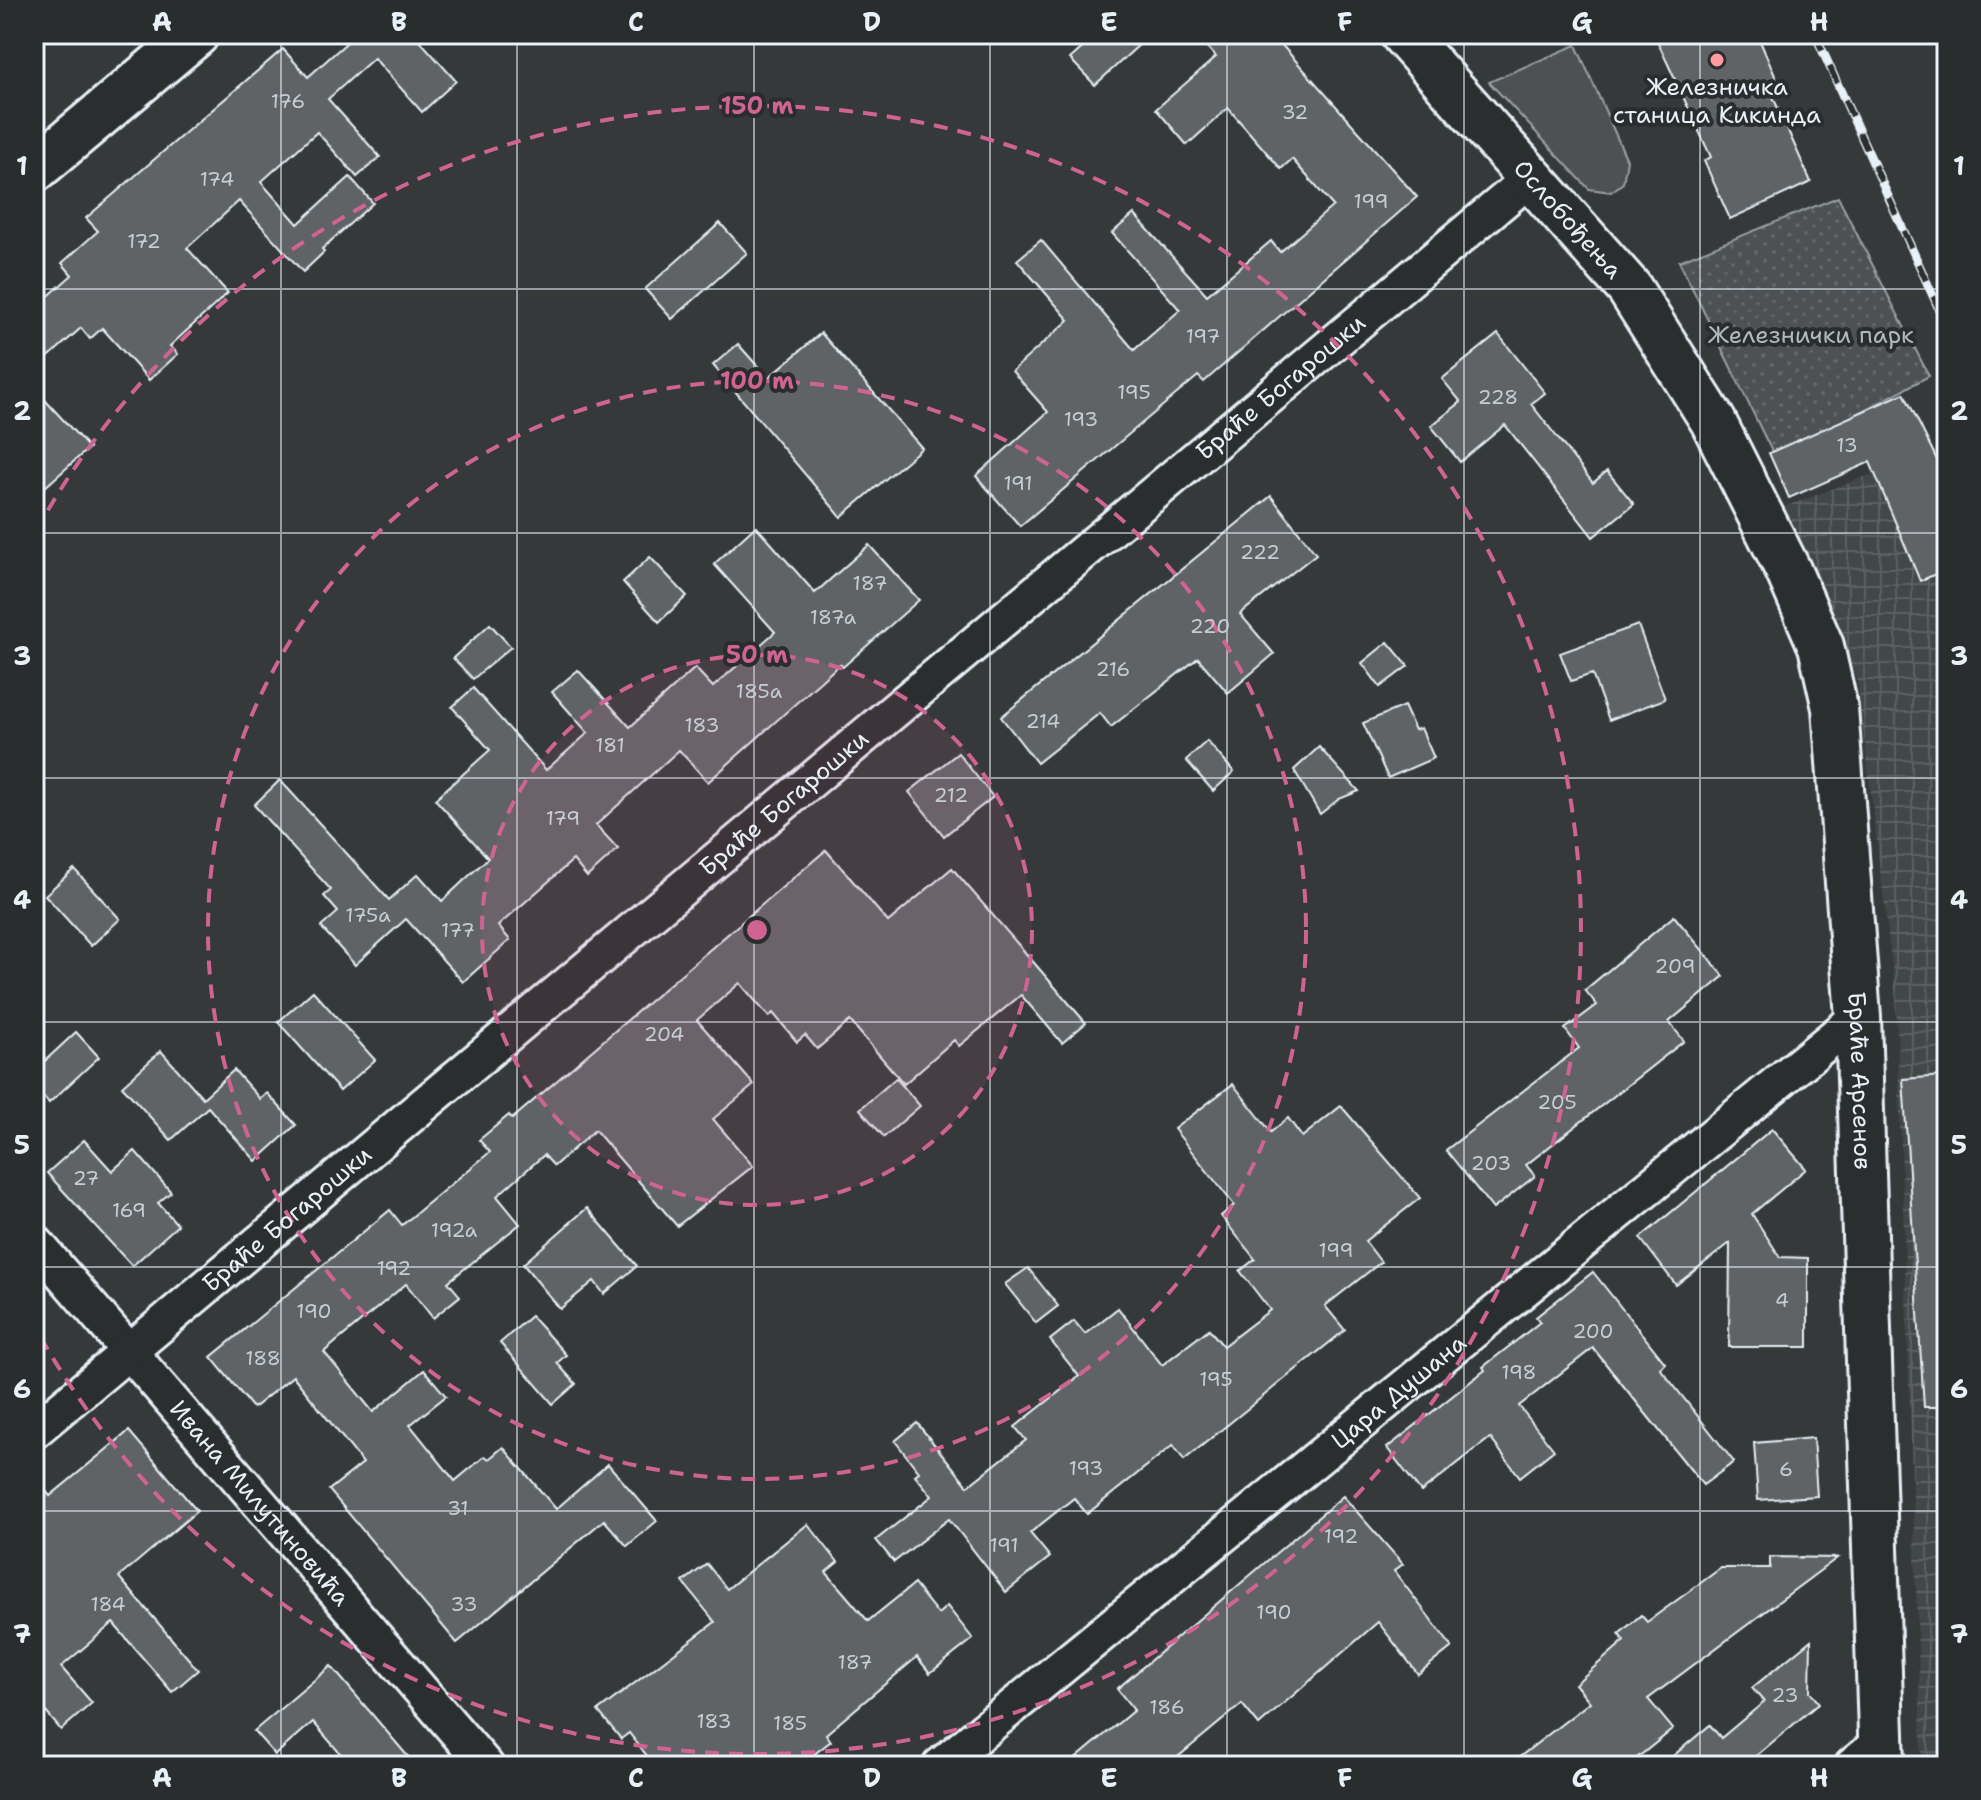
<svg xmlns="http://www.w3.org/2000/svg" width="1981" height="1800" viewBox="0 0 1981 1800" font-family="'Shantell Sans',sans-serif">
  <style>
    .industrial { fill: url(#industrial-grid) }
    .green { fill: #4d5152; stroke: #9aa1a5; stroke-width: 2 }
    .park { fill: url(#park-dots); stroke: #9aa1a5; stroke-width: 2 }
    .building { fill: #5f6365; stroke: #e8f1f8; stroke-width: 2 }
    .lines { fill: none; stroke-linecap: round; stroke-linejoin: round }
    .minor-casing { stroke: #e8f1f8; stroke-width: 40 }
    .secondary-casing { stroke: #e8f1f8; stroke-width: 50 }
    .minor { stroke: #2a2d2e; stroke-width: 34 }
    .secondary { stroke: #2a2d2e; stroke-width: 44 }
    .rail-casing { stroke: #e8f1f8; stroke-width: 9 }
    .rail { stroke: #2a2d2e; stroke-width: 6; stroke-dasharray: 18; stroke-linecap: butt }
    .grid { fill: none; stroke: #e8f1f8; stroke-width: 2; stroke-opacity: 0.55 }
    .ring { fill: none; stroke: #cf6492; stroke-width: 4; stroke-dasharray: 14 10 }
    .poi-dot { fill: #ff9aa2; stroke: #2a2d2e; stroke-width: 3 }
    .labels { text-anchor: middle; dominant-baseline: central; stroke-width: 8; stroke-linejoin: round; paint-order: stroke }
    .number-label { font-size: 20px; fill: #c6ced3 }
    .poi-label { font-size: 24px; fill: #e8f1f8; stroke: #2a2d2e }
    .street-label { font-size: 24px; fill: #e8f1f8; stroke: #2a2d2e }
    .park-label { font-size: 24px; fill: #b2b9be; stroke: #2a2d2e }
    .centre { fill: #cf6492; stroke: #2a2d2e; stroke-width: 4 }
    .ring-label { font-size: 24px; text-anchor: middle; font-weight: bold; fill: #cf6492; stroke: #2a2d2e; stroke-width: 8; stroke-linejoin: round; paint-order: stroke }
    .neatline { fill: none; stroke: #e8f1f8; stroke-width: 3 }
    .grid-label { font-size: 26px; text-anchor: middle; font-weight: bold; fill: #e8f1f8 }
  </style>
  <defs>
    <pattern id="industrial-grid" width="8" height="8" patternUnits="userSpaceOnUse" patternTransform="scale(2)"><rect width="8" height="8" fill="#424647"/><path d="M0 4h8M4 0v8" fill="none" stroke="#5d6162"/></pattern>
    <pattern id="park-dots" width="8" height="8" patternUnits="userSpaceOnUse" patternTransform="scale(2)"><rect width="8" height="8" fill="#4d5152"/><path d="M2 2h.1M6 6h.1" fill="none" stroke="#676a6c" stroke-width="1.8" stroke-linecap="round"/></pattern>
  </defs>
  <rect width="100%" height="100%" fill="#35393a"/>
  <filter id="ink" filterUnits="userSpaceOnUse"><feTurbulence type="fractalNoise" baseFrequency=".0125" numOctaves="2"/><feDisplacementMap in="SourceGraphic" scale="16" xChannelSelector="R" yChannelSelector="G"/><feConvolveMatrix kernelMatrix="1 2 1 2 8 2 1 2 1" color-interpolation-filters="sRGB"/></filter>
  <g filter="url(#ink)">
    <polygon class="industrial" points="1947,446 1947,1766 1922,1766 1896,999 1857,681 1784,507"/>
    <polygon class="green" points="1576,45 1627,160 1623,183 1611,192 1589,189 1489,82"/>
    <polygon class="park" points="1838,197 1929,376 1775,458 1679,261"/>
    <g class="building">
      <polygon points="352,34 414,34 456,81 422,112 374,58 328,99 380,157 357,177 317,132 261,182 298,224 350,177 373,203 322,249 324,252 303,272 239,201 187,248 228,293 170,346 178,354 149,380 102,328 90,339 81,328 34,370 34,309 72,275 62,263 98,231 86,218 283,49 308,77 354,36"/>
      <polygon points="1098,34 1151,34 1095,85 1070,59"/>
      <polygon points="1195,34 1272,34 1417,197 1204,382 1198,376 1020,526 976,476 1048,412 1012,371 1069,320 1017,260 1041,240 1134,350 1180,310 1112,233 1134,214 1207,295 1271,241 1280,252 1333,206 1292,159 1281,169 1228,108 1187,145 1156,109 1216,57"/>
      <polygon points="1654,34 1757,34 1779,85 1773,97 1811,182 1730,219 1704,161 1711,157"/>
      <polygon points="720,223 747,253 672,319 645,289"/>
      <polygon points="821,333 922,448 841,517 713,365 738,344 768,378"/>
      <polygon points="1498,334 1545,393 1531,404 1593,483 1607,471 1634,504 1593,537 1505,425 1460,462 1431,426 1461,402 1442,379"/>
      <polygon points="34,388 89,448 34,497"/>
      <polygon points="1904,393 1947,480 1947,569 1920,581 1870,462 1789,498 1769,453"/>
      <polygon points="1271,496 1316,554 1240,614 1274,654 1228,693 1198,658 1111,727 1100,713 1037,763 1001,717"/>
      <polygon points="756,526 815,593 869,545 919,600 843,667 840,664 708,782 679,750 596,825 618,849 587,877 573,860 498,926 510,940 463,982 406,919 355,965 321,927 338,912 324,896 331,890 254,805 280,780 389,900 418,874 442,901 488,858 435,799 490,750 452,707 473,688 546,770 588,733 552,692 578,670 630,727 695,668 713,687 775,632 714,564"/>
      <polygon points="650,557 687,596 659,622 623,582"/>
      <polygon points="490,624 511,647 473,679 453,658"/>
      <polygon points="1638,625 1665,699 1609,720 1592,674 1571,681 1560,653"/>
      <polygon points="1388,642 1408,666 1380,687 1362,663"/>
      <polygon points="1404,706 1415,730 1421,728 1434,758 1388,778 1363,723"/>
      <polygon points="1207,741 1234,772 1213,791 1186,760"/>
      <polygon points="1319,747 1359,791 1339,799 1320,814 1294,770"/>
      <polygon points="958,753 993,797 944,836 909,792"/>
      <polygon points="826,850 888,922 952,868 1086,1023 1062,1043 1021,995 959,1046 954,1040 904,1084 850,1021 817,1049 805,1035 797,1042 773,1013 769,1017 740,983 697,1020 754,1085 713,1119 753,1166 677,1226 595,1130 554,1166 544,1155 497,1196 520,1224 448,1282 460,1296 433,1318 406,1284 324,1352 373,1412 424,1370 446,1396 410,1425 455,1481 485,1456 489,1459 503,1447 556,1509 608,1464 657,1521 627,1546 604,1520 457,1643 329,1490 363,1463 293,1376 253,1408 211,1357 390,1210 402,1225 490,1152 479,1140 509,1115 512,1119"/>
      <polygon points="74,869 120,919 91,946 45,895"/>
      <polygon points="1674,916 1724,976 1669,1022 1684,1041 1526,1165 1535,1176 1493,1209 1446,1150 1579,1048 1565,1029 1597,1005 1585,990"/>
      <polygon points="313,991 375,1060 340,1091 278,1022"/>
      <polygon points="76,1032 99,1057 49,1103 34,1086 34,1071"/>
      <polygon points="161,1051 203,1098 234,1070 260,1099 267,1093 296,1125 256,1161 208,1107 171,1140 122,1086"/>
      <polygon points="1943,1076 1947,1141 1947,1407 1924,1407 1903,1079"/>
      <polygon points="896,1078 920,1106 884,1137 860,1109"/>
      <polygon points="1233,1084 1271,1132 1288,1118 1302,1137 1341,1106 1420,1198 1365,1241 1381,1262 1325,1306 1345,1330 1184,1460 1173,1445 1087,1514 1074,1498 1030,1533 1050,1557 1006,1592 949,1519 894,1562 876,1540 932,1496 915,1475 919,1472 895,1441 917,1423 968,1486 1026,1440 1015,1427 1079,1376 1050,1340 1074,1321 1085,1334 1118,1308 1162,1365 1209,1329 1223,1346 1270,1310 1240,1271 1255,1259 1221,1216 1234,1205 1174,1129"/>
      <polygon points="1772,1129 1806,1169 1752,1214 1780,1257 1808,1258 1808,1347 1729,1347 1730,1243 1676,1285 1640,1238"/>
      <polygon points="84,1140 112,1171 135,1151 171,1192 158,1203 178,1225 132,1266 47,1173"/>
      <polygon points="587,1208 637,1266 604,1294 594,1281 560,1309 523,1264"/>
      <polygon points="1028,1268 1058,1306 1036,1323 1005,1284"/>
      <polygon points="1593,1272 1665,1363 1660,1368 1734,1462 1703,1485 1593,1348 1519,1406 1554,1450 1520,1477 1490,1438 1421,1492 1387,1448 1485,1370 1483,1367 1540,1322 1536,1317"/>
      <polygon points="531,1316 566,1355 557,1363 576,1384 553,1404 500,1343"/>
      <polygon points="129,1431 197,1511 119,1577 198,1670 172,1692 113,1623 61,1667 92,1703 61,1730 34,1698 34,1477 50,1496"/>
      <polygon points="1813,1438 1817,1496 1758,1500 1754,1443"/>
      <polygon points="1343,1496 1403,1564 1394,1571 1452,1647 1418,1674 1378,1622 1259,1725 1242,1704 1167,1766 1067,1766 1134,1710 1117,1689"/>
      <polygon points="808,1524 838,1562 826,1572 868,1621 914,1584 938,1614 947,1606 973,1639 930,1673 917,1657 826,1734 831,1741 799,1766 655,1766 629,1733 621,1739 598,1711 715,1622 683,1582 707,1564 727,1589"/>
      <polygon points="1770,1557 1837,1558 1648,1699 1673,1729 1627,1766 1508,1766 1590,1702 1575,1684 1624,1641 1619,1634 1641,1615 1647,1622 1721,1568 1770,1568"/>
      <polygon points="1811,1640 1810,1692 1819,1703 1744,1766 1661,1766 1710,1725 1721,1738 1764,1702 1752,1688"/>
      <polygon points="331,1666 416,1766 351,1766 313,1722 275,1755 254,1731"/>
    </g>
    <g class="lines">
      <g class="minor-casing">
        <g id="minor">
          <path id="s1" d="M34 1241 486 1766"/>
          <path id="s2" d="M34 1431 1533 176"/>
          <path id="s3" d="M940 1766 1858 1017"/>
          <polyline points="1852,1766 1881,1742"/>
        </g>
      </g>
      <g class="secondary-casing">
        <g id="secondary">
          <path id="s4" d="M1403 34 1629 288 1713 421 1788 570 1821 646 1835 708 1858 1017 1882 1766"/>
          <polyline points="34,170 196,34"/>
        </g>
      </g>
      <use href="#minor" class="minor"/>
      <use href="#secondary" class="secondary"/>
      <g class="rail-casing">
        <polyline id="rail" points="1815,34 1947,327"/>
      </g>
      <use href="#rail" class="rail"/>
    </g>
  </g>
  <path class="grid" d="M281 34V1766M517 34V1766M754 34V1766M990 34V1766M1227 34V1766M1464 34V1766M1700 34V1766M34 289H1947M34 533H1947M34 778H1947M34 1022H1947M34 1267H1947M34 1511H1947"/>
  <circle cx="757" cy="930" r="275" fill="#cf6492" fill-opacity=".12"/>
  <g class="ring">
    <circle cx="757" cy="930" r="275"/>
    <circle cx="757" cy="930" r="549"/>
    <path d="M36 531A824 824 0 1 1 36 1329"/>
  </g>
  <circle class="poi-dot" cx="1717" cy="60" r="8"/>
  <g class="labels">
    <g class="number-label">
      <text x="288" y="101">176</text>
      <text x="1295" y="112">32</text>
      <text x="217" y="179">174</text>
      <text x="1371" y="201">199</text>
      <text x="144" y="241">172</text>
      <text x="1203" y="336">197</text>
      <text x="1134" y="392">195</text>
      <text x="1498" y="397">228</text>
      <text x="1081" y="419">193</text>
      <text x="1847" y="445">13</text>
      <text x="1018" y="483">191</text>
      <text x="1260" y="552">222</text>
      <text x="870" y="583">187</text>
      <text x="833" y="617">187a</text>
      <text x="1210" y="626">220</text>
      <text x="1113" y="669">216</text>
      <text x="759" y="691">185a</text>
      <text x="1043" y="721">214</text>
      <text x="702" y="725">183</text>
      <text x="610" y="745">181</text>
      <text x="951" y="795">212</text>
      <text x="563" y="818">179</text>
      <text x="368" y="915">175a</text>
      <text x="458" y="930">177</text>
      <text x="1675" y="966">209</text>
      <text x="664" y="1034">204</text>
      <text x="1557" y="1102">205</text>
      <text x="1491" y="1163">203</text>
      <text x="86" y="1178">27</text>
      <text x="129" y="1210">169</text>
      <text x="454" y="1230">192a</text>
      <text x="1336" y="1250">199</text>
      <text x="394" y="1268">192</text>
      <text x="1782" y="1300">4</text>
      <text x="314" y="1311">190</text>
      <text x="1593" y="1331">200</text>
      <text x="263" y="1358">188</text>
      <text x="1519" y="1372">198</text>
      <text x="1216" y="1379">195</text>
      <text x="1086" y="1468">193</text>
      <text x="1786" y="1469">6</text>
      <text x="458" y="1508">31</text>
      <text x="1341" y="1536">192</text>
      <text x="1004" y="1545">191</text>
      <text x="108" y="1604">184</text>
      <text x="464" y="1604">33</text>
      <text x="1274" y="1612">190</text>
      <text x="855" y="1662">187</text>
      <text x="1785" y="1695">23</text>
      <text x="1167" y="1707">186</text>
      <text x="714" y="1721">183</text>
      <text x="790" y="1723">185</text>
    </g>
    <g class="poi-label">
      <text x="1717" y="87">Железничка<tspan x="1717" dy="28">станица Кикинда</tspan></text>
    </g>
    <g class="street-label">
      <text stroke="none"><textPath href="#s4" startOffset="248">Ослобођења</textPath></text>
      <text stroke="none"><textPath href="#s2" startOffset="1626">Браће Богарошки</textPath></text>
      <text stroke="none"><textPath href="#s2" startOffset="978">Браће Богарошки</textPath></text>
      <text stroke="none"><textPath href="#s4" startOffset="1184">Браће Арсенов</textPath></text>
      <text stroke="none"><textPath href="#s2" startOffset="330">Браће Богарошки</textPath></text>
      <text stroke="none"><textPath href="#s3" startOffset="592">Цара Душана</textPath></text>
      <text stroke="none"><textPath href="#s1" startOffset="346">Ивана Милутиновића</textPath></text>
    </g>
    <g class="park-label">
      <text x="1811" y="335">Железнички парк</text>
    </g>
  </g>
  <circle cx="757" cy="930" r="12" class="centre"/>
  <g class="ring-label">
    <text x="757" y="114">150 m</text>
    <text x="757" y="389">100 m</text>
    <text x="757" y="663">50 m</text>
  </g>
  <rect width="1981" height="1800" fill="none" stroke="#2a2d2e" stroke-width="88"/>
  <rect x="44" y="44" width="1893" height="1712" class="neatline"/>
  <g class="grid-label">
    <text x="162" y="31">A</text>
    <text x="399" y="31">B</text>
    <text x="636" y="31">C</text>
    <text x="872" y="31">D</text>
    <text x="1109" y="31">E</text>
    <text x="1345" y="31">F</text>
    <text x="1582" y="31">G</text>
    <text x="1819" y="31">H</text>
    <text x="22" y="175">1</text>
    <text x="1959" y="175">1</text>
    <text x="22" y="420">2</text>
    <text x="1959" y="420">2</text>
    <text x="22" y="665">3</text>
    <text x="1959" y="665">3</text>
    <text x="22" y="909">4</text>
    <text x="1959" y="909">4</text>
    <text x="22" y="1154">5</text>
    <text x="1959" y="1154">5</text>
    <text x="22" y="1398">6</text>
    <text x="1959" y="1398">6</text>
    <text x="22" y="1643">7</text>
    <text x="1959" y="1643">7</text>
    <text x="162" y="1787">A</text>
    <text x="399" y="1787">B</text>
    <text x="636" y="1787">C</text>
    <text x="872" y="1787">D</text>
    <text x="1109" y="1787">E</text>
    <text x="1345" y="1787">F</text>
    <text x="1582" y="1787">G</text>
    <text x="1819" y="1787">H</text>
  </g>
</svg>
